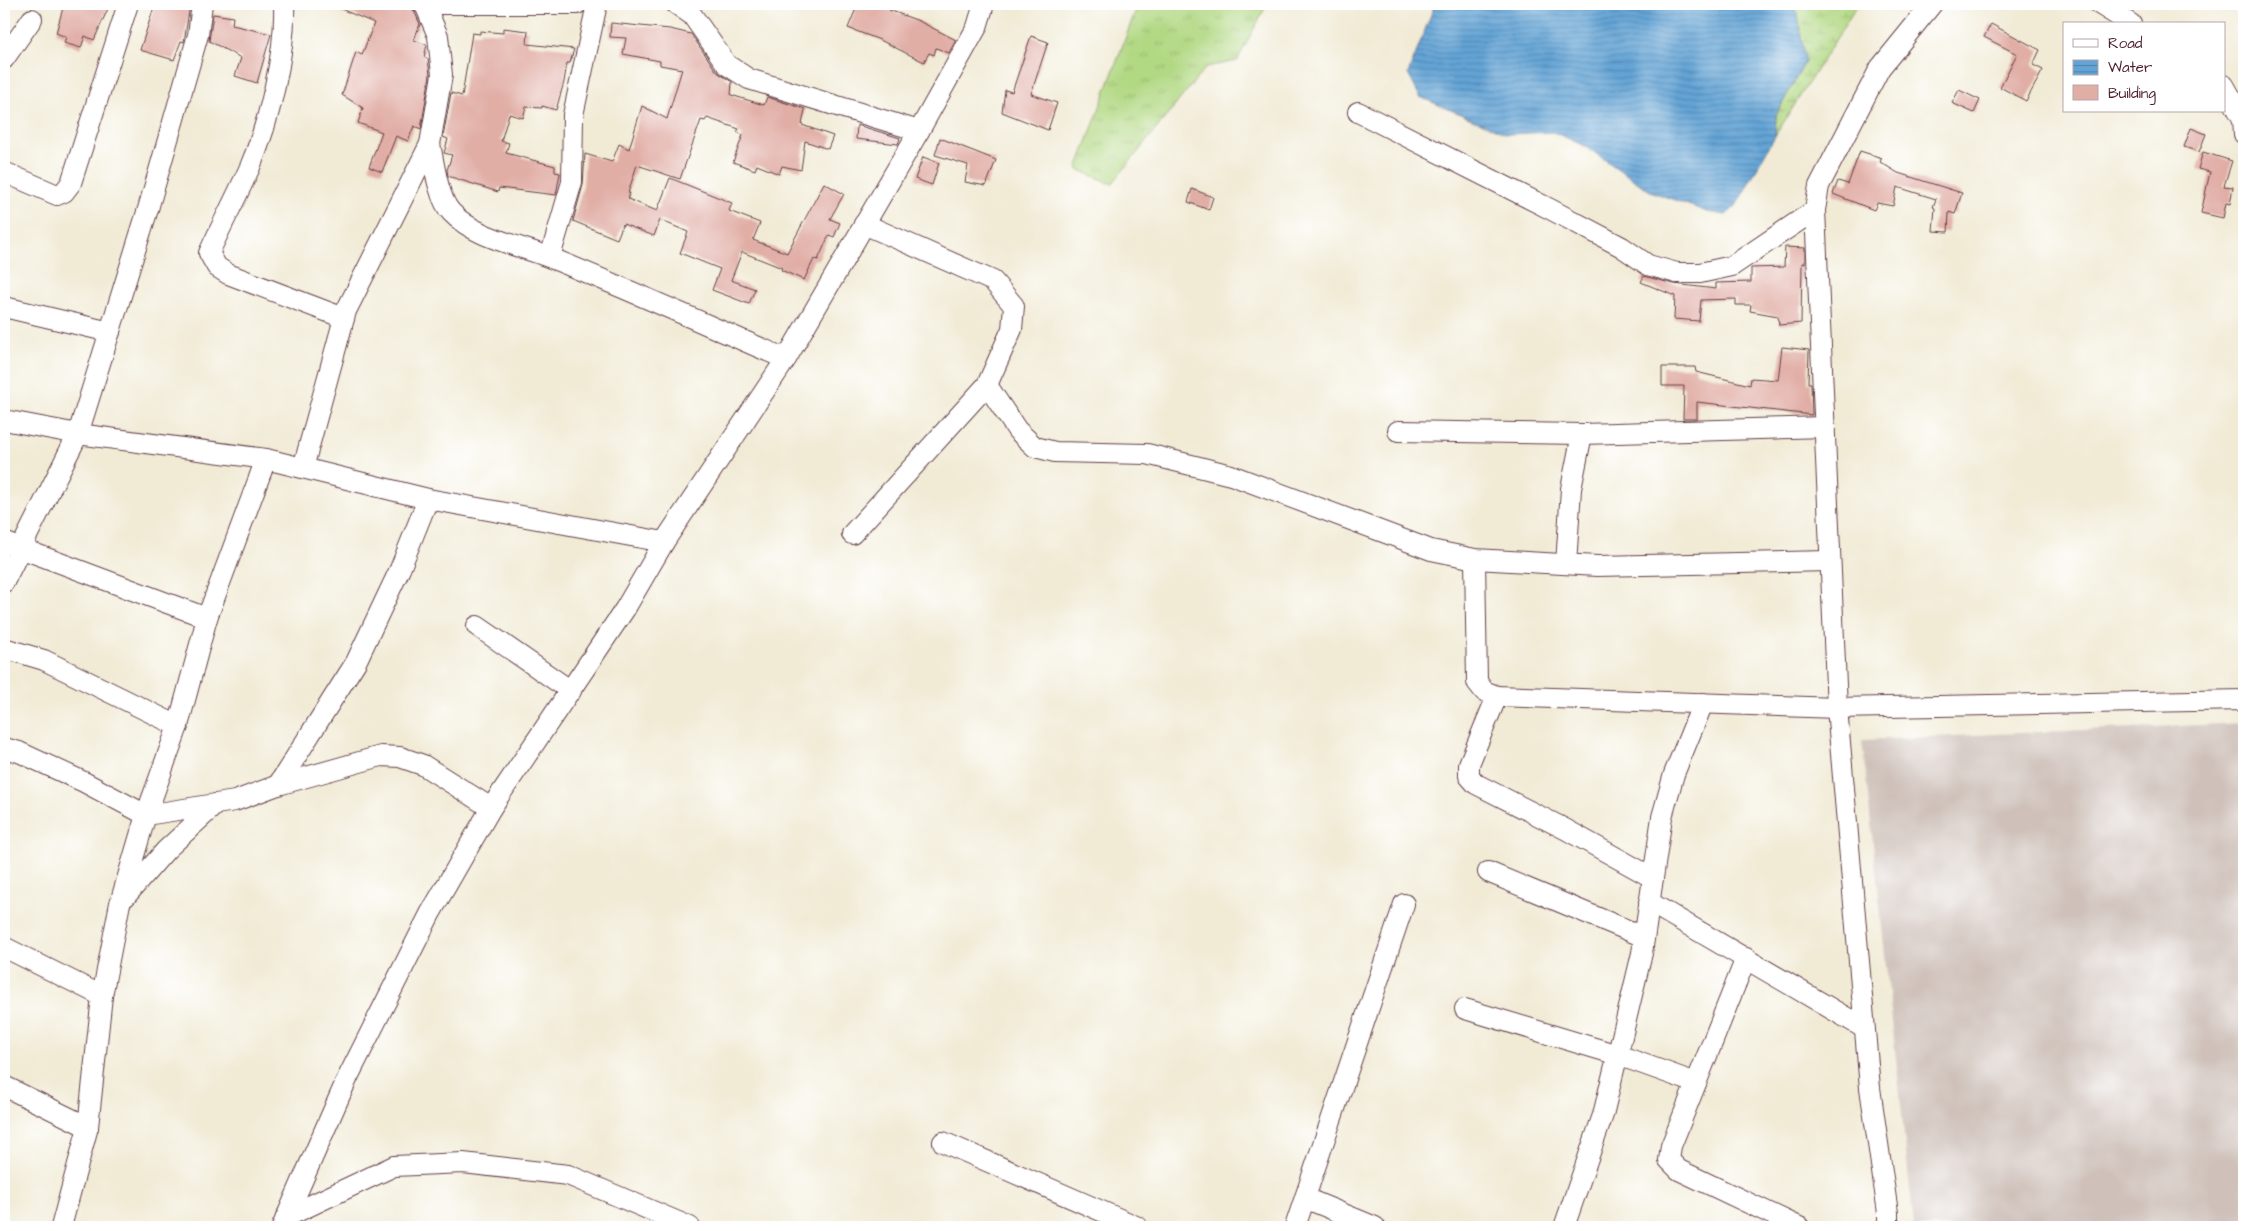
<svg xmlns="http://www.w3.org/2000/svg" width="2248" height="1231" viewBox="0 0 2248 1231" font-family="'Architects Daughter',sans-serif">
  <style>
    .industrial { fill: #cfc1ba }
    .grass { fill: url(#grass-tufts); stroke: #7e7c56 }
    .wetland { fill: url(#wetland-marsh); stroke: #7e7c56 }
    .water { fill: url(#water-rules); stroke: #566280 }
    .building { fill: #e1aea6 }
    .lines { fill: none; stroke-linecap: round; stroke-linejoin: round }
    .minor-casing { stroke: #633e45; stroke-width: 22 }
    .minor { stroke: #fff; stroke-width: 20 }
  </style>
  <defs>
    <pattern id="grass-tufts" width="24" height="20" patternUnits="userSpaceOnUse" patternTransform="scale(1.25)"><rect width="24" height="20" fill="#b1d882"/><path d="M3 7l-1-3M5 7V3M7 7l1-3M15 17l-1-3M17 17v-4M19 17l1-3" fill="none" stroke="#9ab970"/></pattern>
    <pattern id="wetland-marsh" width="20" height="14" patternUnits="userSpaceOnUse" patternTransform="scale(1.25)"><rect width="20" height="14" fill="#b1d882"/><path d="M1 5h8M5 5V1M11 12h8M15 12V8" fill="none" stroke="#9ab970"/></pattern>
    <pattern id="water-rules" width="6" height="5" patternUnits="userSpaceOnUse" patternTransform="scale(1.25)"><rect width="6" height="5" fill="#63a4d6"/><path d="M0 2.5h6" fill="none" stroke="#5485ae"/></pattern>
  </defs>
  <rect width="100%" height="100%" fill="#fff"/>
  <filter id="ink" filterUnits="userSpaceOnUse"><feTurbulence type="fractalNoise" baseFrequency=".02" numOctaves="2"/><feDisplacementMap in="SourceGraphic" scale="10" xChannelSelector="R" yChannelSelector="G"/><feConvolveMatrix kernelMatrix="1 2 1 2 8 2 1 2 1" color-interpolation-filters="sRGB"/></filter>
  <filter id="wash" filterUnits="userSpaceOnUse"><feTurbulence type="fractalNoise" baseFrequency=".0096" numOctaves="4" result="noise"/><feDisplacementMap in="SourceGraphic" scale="20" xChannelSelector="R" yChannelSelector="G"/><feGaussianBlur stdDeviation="1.12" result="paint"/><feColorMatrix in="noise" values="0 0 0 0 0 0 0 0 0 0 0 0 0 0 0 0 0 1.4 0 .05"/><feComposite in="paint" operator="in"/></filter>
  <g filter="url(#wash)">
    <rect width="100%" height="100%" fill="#f1ebd6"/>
    <polygon class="industrial" points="2244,723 2244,1227 1914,1227 1862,740"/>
    <polygon class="grass" points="1138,4 1267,4 1237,61 1206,67 1112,184 1077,169"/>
    <polygon class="wetland" points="1790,4 1858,4 1775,136 1776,115 1805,62 1798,14"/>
    <polygon class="water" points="1435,4 1790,4 1798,14 1805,62 1776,115 1775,136 1736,206 1726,215 1707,212 1650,191 1585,146 1553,132 1507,134 1420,97 1408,74"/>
    <g id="blocks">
      <g class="building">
        <polygon points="64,4 110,4 94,40 85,36 81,48 64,43 66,37 56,33"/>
        <polygon points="155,4 190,5 184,42 181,41 174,60 140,50"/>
        <polygon points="329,4 411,4 420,24 414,40 427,45 424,57 428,59 430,75 421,129 414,126 408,141 396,136 382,172 369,167 382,132 358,123 363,108 342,95 356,52 362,55 374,23"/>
        <polygon points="858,4 892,4 889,10 919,21 956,40 949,53 936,48 934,55 929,53 924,62 880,40 848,28"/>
        <polygon points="213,14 233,17 232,25 271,34 257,83 235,76 241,58 209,41"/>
        <polygon points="611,23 670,29 691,34 717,72 732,82 731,95 764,105 767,97 805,109 802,125 833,136 828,149 805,141 801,170 782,166 779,174 757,165 755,170 733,162 743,135 737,132 739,129 707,118 705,121 701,120 680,179 637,165 628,193 630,193 628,199 657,211 670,178 732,203 729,211 760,223 753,240 787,253 824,183 844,194 830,219 840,223 834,237 829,235 818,260 814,259 804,280 781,270 782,268 742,252 731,280 755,289 749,304 712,290 720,269 680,253 688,232 660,220 654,236 623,224 617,239 573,221 583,185 585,154 612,162 619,144 629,149 642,106 667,119 682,69 660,65 660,61 623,54 626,38 610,37"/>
        <polygon points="1991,24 2040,50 2033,65 2043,70 2026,101 2000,87 2017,54 1984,37"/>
        <polygon points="503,28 528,31 527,44 574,49 570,63 567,63 564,82 556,110 542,106 542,108 526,107 523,118 509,114 501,141 509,143 506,153 555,166 555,172 560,173 556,195 499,188 498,192 448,176 447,170 452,155 444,153 448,139 443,137 451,93 462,96 472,33 480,34 480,31 503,33"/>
        <polygon points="1031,36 1048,42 1031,94 1057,103 1048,130 1002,112 1005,90 1012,92"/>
        <polygon points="1959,90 1980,100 1974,113 1952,103"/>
        <polygon points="857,125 900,138 898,144 856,139"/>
        <polygon points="2191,128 2206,134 2199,152 2184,147"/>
        <polygon points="940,138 996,160 986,186 965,182 968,165 935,155"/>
        <polygon points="1860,151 1882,158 1880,162 1898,173 1962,193 1955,214 1949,212 1948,232 1933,231 1935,208 1933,207 1936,199 1897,187 1893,206 1877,203 1874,210 1833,194 1838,181 1848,184"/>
        <polygon points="2203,152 2232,161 2224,186 2233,187 2230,204 2226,203 2223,218 2201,213 2210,172 2198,169"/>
        <polygon points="923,157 939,163 932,185 915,179"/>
        <polygon points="1192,189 1213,197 1209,210 1188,202"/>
        <polygon points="1785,247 1805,248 1805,264 1802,263 1801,323 1779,325 1778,316 1750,311 1751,305 1736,305 1736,299 1701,300 1699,321 1674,319 1675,296 1641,282 1644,276 1674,284 1716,289 1716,283 1751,282 1751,268 1784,267"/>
        <polygon points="1782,347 1809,350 1808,383 1811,383 1812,415 1697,402 1697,419 1683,419 1684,386 1662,386 1662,367 1695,367 1696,372 1750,385 1751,378 1778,380"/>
      </g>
    </g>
  </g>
  <g filter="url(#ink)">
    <use href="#blocks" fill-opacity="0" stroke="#633e45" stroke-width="1"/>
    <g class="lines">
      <g class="minor-casing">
        <g id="minor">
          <path d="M284 4C286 52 269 122 250 167 237 196 222 224 209 253L217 267 228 274 344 318"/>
          <polyline points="423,4 577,4"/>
          <polyline points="676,4 692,15 727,65 749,79 919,131"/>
          <polyline points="2099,4 2131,24"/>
          <polyline points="4,59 32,19"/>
          <polyline points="2224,85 2243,119 2244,134"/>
          <polyline points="1358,112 1550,209 1622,247 1648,265 1677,273 1700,273 1732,266 1815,210"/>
          <path d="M430 144C434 163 438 198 451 212 475 238 519 245 551 258 630 290 707 325 786 359"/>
          <polyline points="4,172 57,195 64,192 71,183 128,4"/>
          <polyline points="550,257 572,182 573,115 597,4"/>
          <polyline points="4,307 110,332"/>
          <polyline points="987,385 1017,430 1035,447 1055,452 1147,454 1231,475 1431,550 1475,559 1597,566 1830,561"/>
          <polyline points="4,420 78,434 266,459 428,499 664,542"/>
          <polyline points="1398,431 1582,434 1825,427"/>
          <polyline points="303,468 346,311 430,144 442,75 438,36 425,5"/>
          <polyline points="852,534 987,385 1012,329 1014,306 993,281 864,224"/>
          <polyline points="4,542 207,618"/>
          <polyline points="1475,559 1477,682 1484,691 1497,696 1837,708 2244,700"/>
          <polyline points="1566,564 1571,489 1582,434"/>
          <polyline points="4,582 78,434 148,209 198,35 202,4"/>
          <polyline points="477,626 571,691"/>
          <polyline points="4,648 44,660 178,726"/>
          <polyline points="1497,696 1469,764 1469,776 1476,784 1565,829 1653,878"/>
          <polyline points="4,748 19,752 84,782 146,815 235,801 278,785 381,756 400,757 423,765 491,808"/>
          <polyline points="278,785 356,662 400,569 428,499"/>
          <polyline points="1488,872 1644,937"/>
          <polyline points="125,897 166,850 216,804"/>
          <polyline points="1649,902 1864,1028"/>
          <polyline points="4,947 102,996"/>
          <polyline points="1746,958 1671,1146 1669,1160 1679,1170 1799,1227"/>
          <polyline points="1465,1009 1618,1055 1696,1083"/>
          <polyline points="4,1086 88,1127"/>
          <polyline points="943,1142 1138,1227"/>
          <polyline points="1305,1198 1375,1227"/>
          <polyline points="286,1217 394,1166 463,1163 568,1175 690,1227"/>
          <polyline points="61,1227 88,1127 102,996 120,903 146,815 178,726 207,618 266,459"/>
          <polyline points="282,1227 348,1077 430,914 491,808 625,609 664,542 786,359 919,131 977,27 984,4"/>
          <polyline points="1295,1227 1404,904"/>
          <polyline points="1564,1227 1603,1115 1626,1020 1642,953 1662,817 1674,774 1703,703"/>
          <polyline points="1888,1227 1888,1213 1870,1088 1837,708 1815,210 1819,186 1880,68 1932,4"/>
        </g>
      </g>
      <use href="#minor" class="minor"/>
    </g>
  </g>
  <rect width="2248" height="1231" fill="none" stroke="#fff" stroke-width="20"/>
  <rect x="2063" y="22" width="162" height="90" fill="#ffffff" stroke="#b7a5aa"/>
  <rect x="2073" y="39" width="25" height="8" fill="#ffffff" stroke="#b7a5aa"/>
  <text x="2108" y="48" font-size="15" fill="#4a1f2b">Road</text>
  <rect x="2073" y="60" width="25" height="15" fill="url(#water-rules)" stroke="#b7a5aa"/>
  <text x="2108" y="72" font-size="15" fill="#4a1f2b">Water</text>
  <rect x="2073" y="85" width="25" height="15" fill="#e1aea6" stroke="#b7a5aa"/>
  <text x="2108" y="98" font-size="15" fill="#4a1f2b">Building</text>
</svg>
